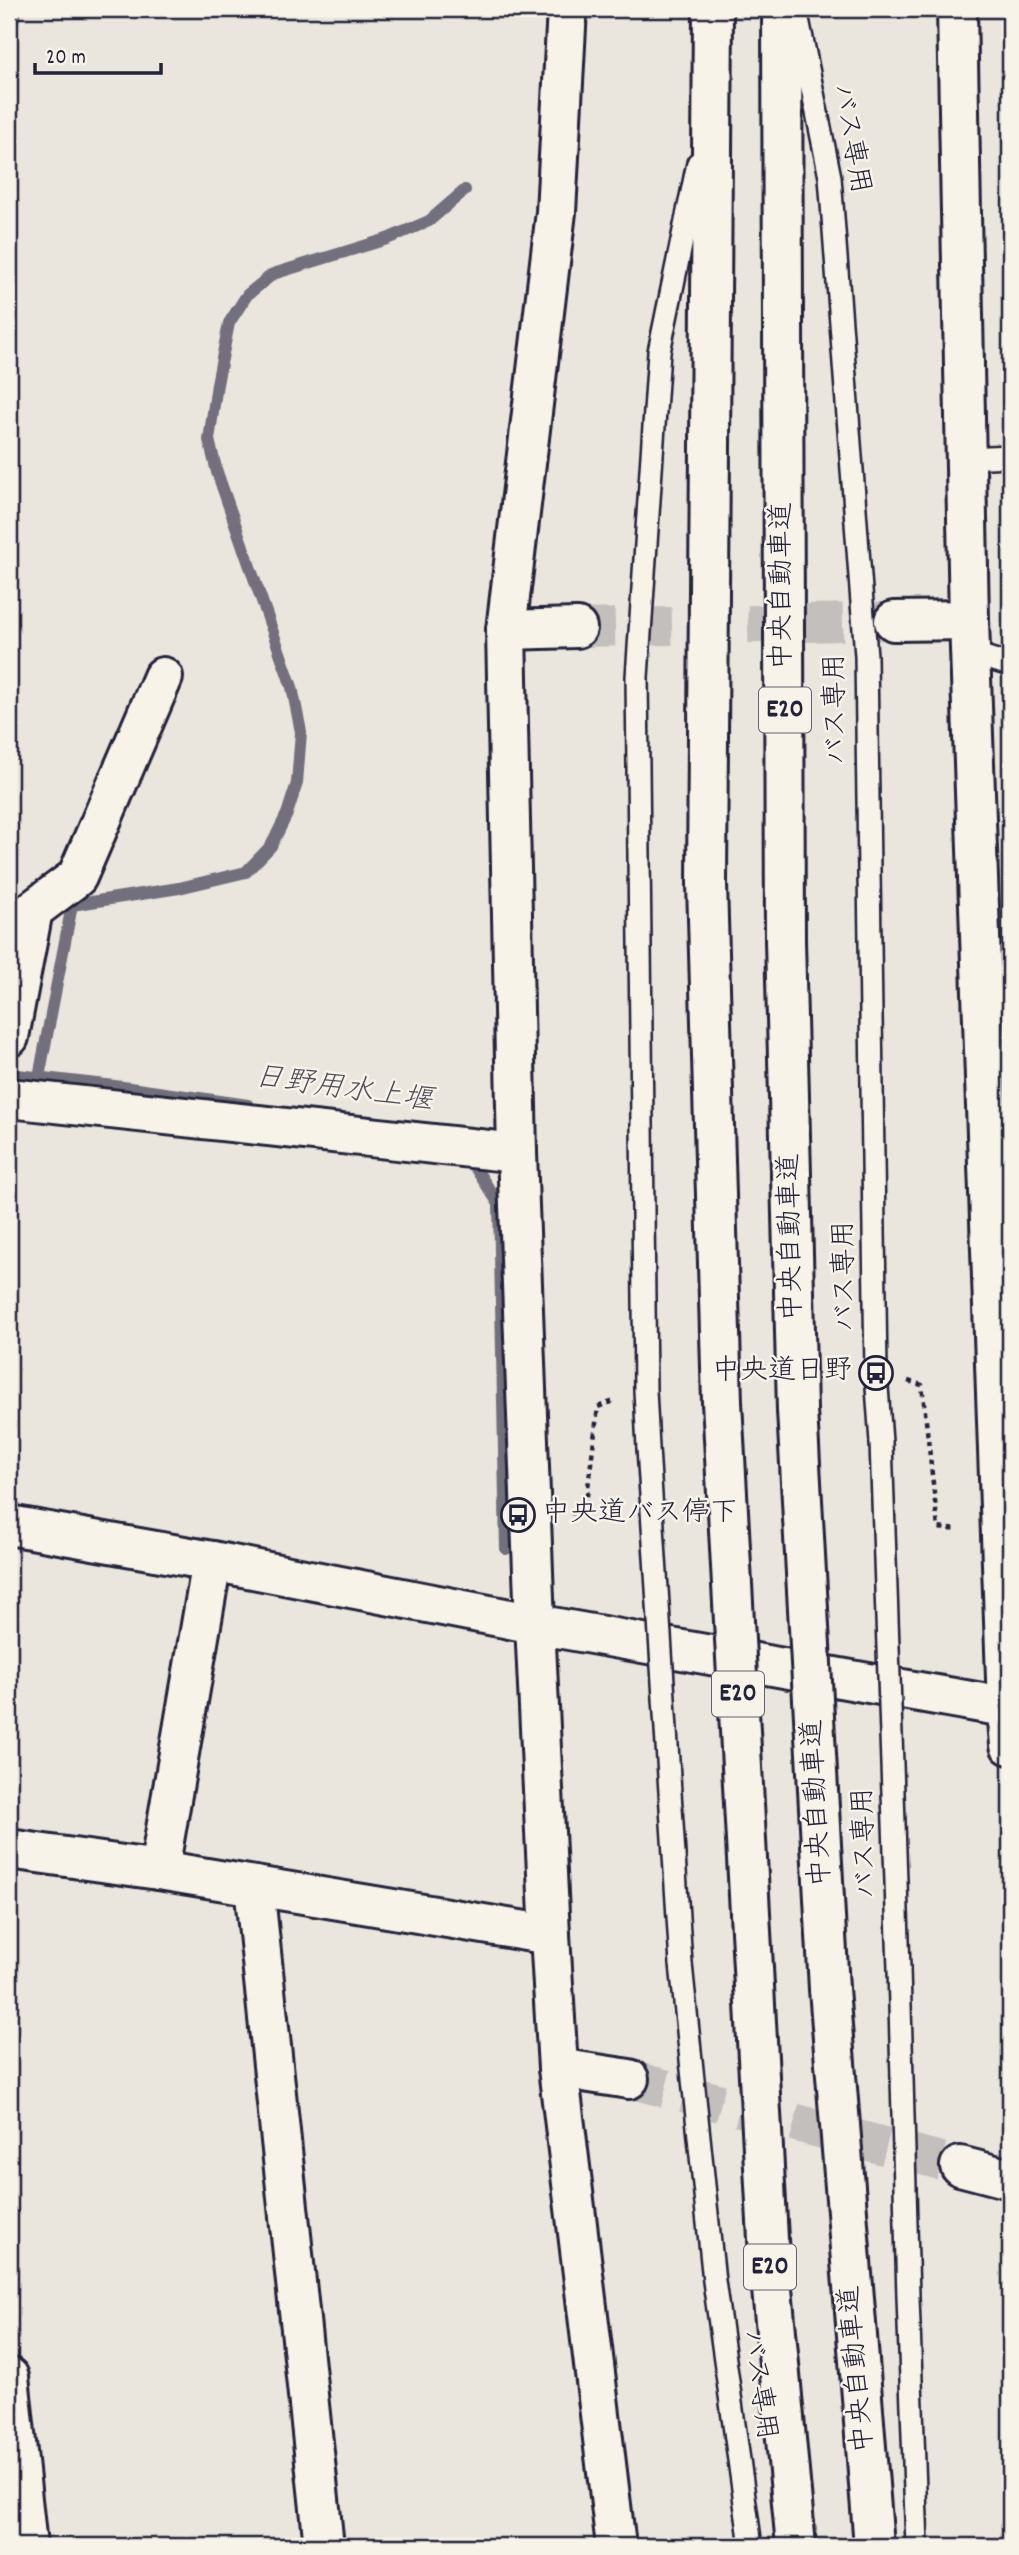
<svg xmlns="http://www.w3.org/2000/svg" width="1019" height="2555" viewBox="0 0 1019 2555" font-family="Dekko,'Klee One',sans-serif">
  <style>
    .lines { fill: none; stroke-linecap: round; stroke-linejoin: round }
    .stream { stroke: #716f7b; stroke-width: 12 }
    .street-tunnel { stroke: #c2bfbd; stroke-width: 38; stroke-dasharray: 38 19; stroke-linecap: butt }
    .lane-casing { stroke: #22223b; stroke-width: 26 }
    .street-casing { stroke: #22223b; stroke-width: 44 }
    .secondary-casing { stroke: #22223b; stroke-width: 44 }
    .highway-casing { stroke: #22223b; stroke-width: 44 }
    .path { stroke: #22223b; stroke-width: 4.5; stroke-dasharray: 5 5; stroke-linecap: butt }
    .lane { stroke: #f7f3e8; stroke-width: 21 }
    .street { stroke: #f7f3e8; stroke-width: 38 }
    .secondary { stroke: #f7f3e8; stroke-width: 38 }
    .highway { stroke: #f7f3e8; stroke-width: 38 }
    .lane-bridge-casing { stroke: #22223b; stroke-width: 26; stroke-linecap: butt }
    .highway-bridge-casing { stroke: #22223b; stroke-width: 44; stroke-linecap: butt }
    .lane-bridge { stroke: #f7f3e8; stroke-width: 21 }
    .highway-bridge { stroke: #f7f3e8; stroke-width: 38 }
    .labels { text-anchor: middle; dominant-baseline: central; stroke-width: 5; stroke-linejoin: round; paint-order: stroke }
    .shield { fill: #f7f3e8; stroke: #62616f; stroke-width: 2 }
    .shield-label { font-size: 26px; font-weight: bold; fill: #22223b }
    .street-label { font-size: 28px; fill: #22223b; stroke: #f7f3e8 }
    .poi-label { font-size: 28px; fill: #22223b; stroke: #f7f3e8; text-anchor: end }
    .water-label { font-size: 30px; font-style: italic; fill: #504f60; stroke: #f7f3e8 }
  </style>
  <rect width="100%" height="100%" fill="#eae6de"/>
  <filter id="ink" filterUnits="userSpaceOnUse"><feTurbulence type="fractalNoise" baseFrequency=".0143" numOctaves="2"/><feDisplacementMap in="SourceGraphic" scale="14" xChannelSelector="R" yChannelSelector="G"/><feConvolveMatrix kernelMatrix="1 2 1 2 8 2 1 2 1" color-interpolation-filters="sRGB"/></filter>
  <g filter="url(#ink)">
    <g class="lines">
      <g class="stream">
        <polyline points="9,30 17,9"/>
        <polyline points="9,1074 123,1087 248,1105"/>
        <polyline points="39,1077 72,905 179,888 246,872 271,846 287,814 297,783 301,732 292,687 217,472 209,440 217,384 229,323 247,295 273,274 387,239 429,221 465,190"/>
        <polyline points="466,1154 499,1204 506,1549"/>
      </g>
      <g class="street-tunnel">
        <polyline points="577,628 894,621"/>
        <polyline points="629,2079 960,2166"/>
      </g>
      <g class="lane-casing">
        <g id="lane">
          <polyline points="796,9 830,177 866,656 876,1373 881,1442"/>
          <polyline points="966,458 1010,456"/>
          <polyline points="971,653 1010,665"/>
          <polyline points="648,1448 645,1390 637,677 659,352 698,163"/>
          <polyline points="681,1964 714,2281 751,2546"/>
          <polyline points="899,1969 908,2297 917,2546"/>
        </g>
      </g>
      <g class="street-casing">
        <g id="street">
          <polyline points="567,9 556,212 506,630 517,1153 535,1624 550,1935 558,2068 616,2546"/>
          <polyline points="957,9 969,620 1007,1707"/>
          <polyline points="894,621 969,620"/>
          <polyline points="506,630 577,628"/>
          <polyline points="9,1037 33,910 77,877 163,677"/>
          <polyline points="9,1098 517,1153"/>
          <polyline points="9,1849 159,1870 550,1935"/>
          <polyline points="159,1870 212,1561"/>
          <polyline points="254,1886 324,2546"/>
          <polyline points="558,2068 629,2079"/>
          <polyline points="960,2166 1010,2179"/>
          <polyline points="9,2377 27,2546"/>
        </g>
      </g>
      <g class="secondary-casing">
        <g id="secondary">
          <polyline points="9,1525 212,1561 535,1624 1010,1708"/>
          <polyline points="1007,1707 1010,1745"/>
        </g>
      </g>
      <g class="highway-casing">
        <g id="highway">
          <polyline points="713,9 707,884 722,1402"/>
          <polyline points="782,9 785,940 797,1410"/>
          <polyline points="754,1986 769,2257 796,2546"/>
          <polyline points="829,1989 874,2546"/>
        </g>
      </g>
      <g class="path">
        <polyline points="908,1381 922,1385 938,1528 959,1530"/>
        <polyline points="571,1513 585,1512 598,1407 614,1401"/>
      </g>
      <use href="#lane" class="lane"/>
      <use href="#street" class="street"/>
      <use href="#secondary" class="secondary"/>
      <use href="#highway" class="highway"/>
      <g class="lane-bridge-casing">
        <g id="lane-bridge">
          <polyline points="881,1442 899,1969"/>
          <polyline points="648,1448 681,1964"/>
        </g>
      </g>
      <g class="highway-bridge-casing">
        <g id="highway-bridge">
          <polyline points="722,1402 754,1986"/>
          <polyline points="797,1410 829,1989"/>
        </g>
      </g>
      <use href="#lane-bridge" class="lane-bridge"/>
      <use href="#highway-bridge" class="highway-bridge"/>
    </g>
  </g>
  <defs>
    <g id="bus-ring" transform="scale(1.75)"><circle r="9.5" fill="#f7f3e8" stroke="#22223b" stroke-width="1.5"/><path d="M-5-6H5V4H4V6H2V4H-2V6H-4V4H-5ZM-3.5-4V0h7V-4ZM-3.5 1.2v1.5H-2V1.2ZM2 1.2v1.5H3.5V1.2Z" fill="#22223b"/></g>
  </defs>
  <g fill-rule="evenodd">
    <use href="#bus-ring" x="876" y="1373"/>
    <use href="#bus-ring" x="518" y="1515"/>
  </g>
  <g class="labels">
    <g class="shield">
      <rect x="759" y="687.5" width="52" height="45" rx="5"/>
      <rect x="712" y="1671.5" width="52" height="45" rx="5"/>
      <rect x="744" y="2244.5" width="52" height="45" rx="5"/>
    </g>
    <g class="shield-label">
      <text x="785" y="710">E20</text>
      <text x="738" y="1694">E20</text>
      <text x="770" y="2267">E20</text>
    </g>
    <g class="street-label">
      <text transform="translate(849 139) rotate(80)">バス専用</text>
      <text transform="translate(784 586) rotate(-90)">中央自動車道</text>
      <text transform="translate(838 709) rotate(-91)">バス専用</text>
      <text transform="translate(793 1237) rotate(-91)">中央自動車道</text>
      <text transform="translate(847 1276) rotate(-91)">バス専用</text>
      <text transform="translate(819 1803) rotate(-93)">中央自動車道</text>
      <text transform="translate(867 1843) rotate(-92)">バス専用</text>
      <text transform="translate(859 2369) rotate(-95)">中央自動車道</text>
      <text transform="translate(757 2385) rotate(82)">バス専用</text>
    </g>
    <g class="poi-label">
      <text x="852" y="1373">中央道日野</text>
      <text x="542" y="1515" text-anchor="start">中央道バス停下</text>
    </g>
    <g class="water-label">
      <text transform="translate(343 1091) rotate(8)">日野用水上堰</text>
    </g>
  </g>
  <rect width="1019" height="2555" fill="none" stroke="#f7f3e8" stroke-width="35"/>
  <rect x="18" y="18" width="984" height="2520" fill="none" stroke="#22223b" stroke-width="2.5" filter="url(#ink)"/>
  <path d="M35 63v10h126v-10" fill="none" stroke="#22223b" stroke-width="3.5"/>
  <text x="46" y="63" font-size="21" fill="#22223b" stroke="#f7f3e8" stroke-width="5" paint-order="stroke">20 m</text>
</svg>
